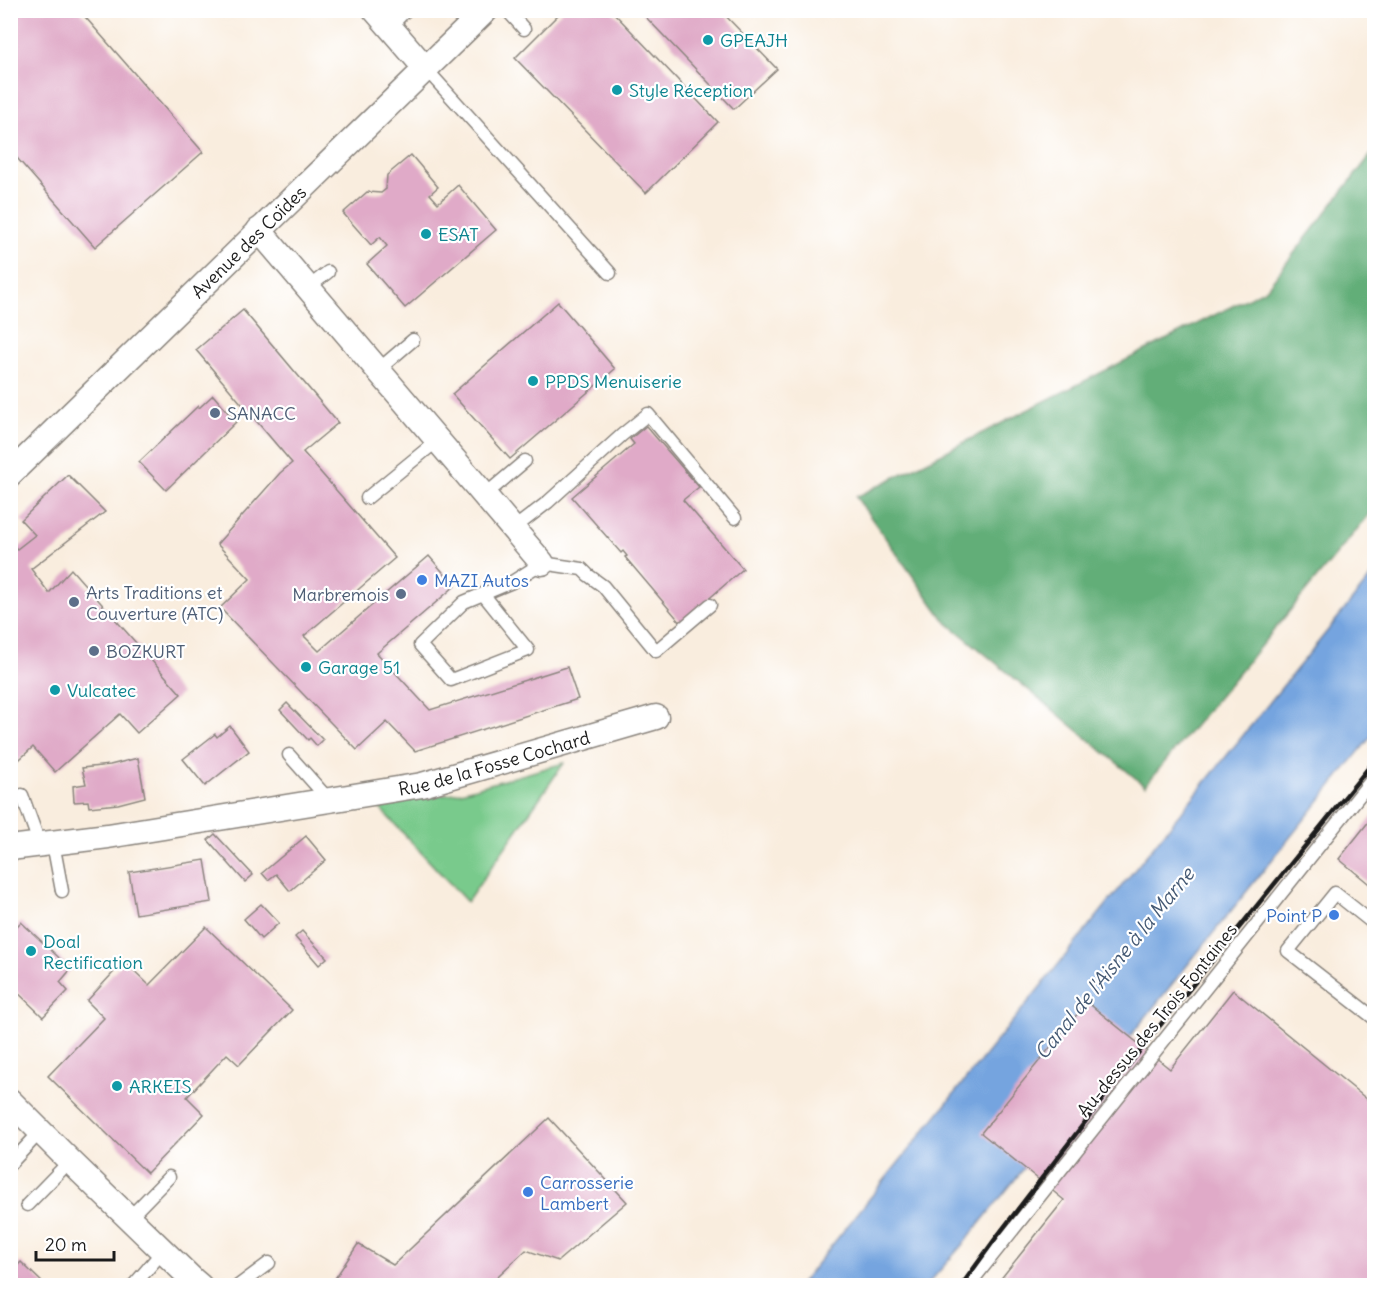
<svg xmlns="http://www.w3.org/2000/svg" width="1385" height="1296" viewBox="0 0 1385 1296" font-family="Delius,sans-serif">
  <style>
    .green { fill: #79ca8c; stroke: #4a7354; stroke-width: 1.5 }
    .forest { fill: #62ae78; stroke: #3f654a; stroke-width: 1.5 }
    .water { fill: #75a4df; stroke: #48607e; stroke-width: 1.5 }
    .building { fill: #e0aac8 }
    .lines { fill: none; stroke-linecap: round; stroke-linejoin: round }
    .lane-casing { stroke: #8a847d; stroke-width: 15 }
    .street-casing { stroke: #8a847d; stroke-width: 27 }
    .lane { stroke: #fff; stroke-width: 12 }
    .street { stroke: #fff; stroke-width: 24 }
    .rail { stroke: #1c1c1c; stroke-width: 4.5 }
    .culture-dot { fill: #0f9aa8; stroke: #fff; stroke-width: 2 }
    .service-dot { fill: #5c6f8a; stroke: #fff; stroke-width: 2 }
    .shop-dot { fill: #3f7fe0; stroke: #fff; stroke-width: 2 }
    .labels { text-anchor: middle; dominant-baseline: central; stroke-width: 4.5; stroke-linejoin: round; paint-order: stroke }
    .culture-label { font-size: 18px; fill: #0d838f; stroke: #fff; text-anchor: start }
    .street-label { font-size: 18px; fill: #1c1c1c; stroke: #fff }
    .service-label { font-size: 18px; fill: #4e5e75; stroke: #fff; text-anchor: start }
    .shop-label { font-size: 18px; fill: #366cbe; stroke: #fff; text-anchor: start }
    .water-label { font-size: 20px; font-style: italic; fill: #445974; stroke: #fff }
  </style>
  <rect width="100%" height="100%" fill="#fff"/>
  <filter id="ink" filterUnits="userSpaceOnUse"><feTurbulence type="fractalNoise" baseFrequency=".0167" numOctaves="2"/><feDisplacementMap in="SourceGraphic" scale="12" xChannelSelector="R" yChannelSelector="G"/><feConvolveMatrix kernelMatrix="1 2 1 2 8 2 1 2 1" color-interpolation-filters="sRGB"/></filter>
  <filter id="wash" filterUnits="userSpaceOnUse"><feTurbulence type="fractalNoise" baseFrequency=".008" numOctaves="4" result="noise"/><feDisplacementMap in="SourceGraphic" scale="24" xChannelSelector="R" yChannelSelector="G"/><feGaussianBlur stdDeviation="1.35" result="paint"/><feColorMatrix in="noise" values="0 0 0 0 0 0 0 0 0 0 0 0 0 0 0 0 0 1.4 0 .05"/><feComposite in="paint" operator="in"/></filter>
  <g filter="url(#wash)">
    <rect width="100%" height="100%" fill="#f9edde"/>
    <polygon class="green" points="564,763 467,902 377,805 461,792"/>
    <polygon class="forest" points="1374,151 1374,509 1145,786 945,621 856,497 1266,289"/>
    <polygon class="water" points="1374,573 1374,733 964,1243 927,1285 799,1286"/>
    <g id="blocks">
      <g class="building">
        <polygon points="10,10 79,10 203,152 95,247 10,150"/>
        <polygon points="563,10 611,10 718,122 646,193 515,58"/>
        <polygon points="639,10 720,10 777,69 734,109"/>
        <polygon points="411,155 438,187 430,194 438,203 458,185 496,230 405,308 367,264 387,246 380,237 371,245 343,213 367,192 381,193 386,189 387,175"/>
        <polygon points="558,302 615,369 510,459 452,394"/>
        <polygon points="243,310 338,423 303,452 395,558 304,636 319,651 429,556 455,586 377,653 430,710 567,667 578,699 415,751 387,722 357,750 220,608 250,579 217,544 280,473 292,463 196,350"/>
        <polygon points="213,395 236,422 166,490 139,462 198,406 199,408"/>
        <polygon points="646,426 699,487 683,500 743,569 681,623 625,557 627,556 623,551 621,553 572,497 634,444 630,439"/>
        <polygon points="68,475 105,512 31,569 49,593 71,569 181,694 137,733 120,714 55,772 33,747 10,768 10,543 17,549 35,535 21,520"/>
        <polygon points="287,703 323,740 317,746 310,738 308,740 280,710"/>
        <polygon points="230,726 249,751 205,786 183,759 215,734 217,737"/>
        <polygon points="138,758 145,797 118,804 89,807 88,801 74,802 73,786 86,784 82,768 110,765"/>
        <polygon points="1374,815 1374,888 1339,859"/>
        <polygon points="215,834 253,875 245,882 208,840"/>
        <polygon points="306,836 326,860 290,891 276,874 268,880 262,873"/>
        <polygon points="205,860 212,902 136,914 129,872"/>
        <polygon points="261,904 279,923 261,939 244,919"/>
        <polygon points="21,922 71,969 60,982 68,991 43,1017 10,985 10,933"/>
        <polygon points="206,927 292,1010 239,1065 227,1054 187,1097 204,1114 147,1173 48,1076 104,1018 87,1001 124,961 149,985"/>
        <polygon points="302,931 327,958 319,965 295,937"/>
        <polygon points="1233,990 1374,1105 1374,1286 995,1286 1064,1200 981,1133 1087,1002 1170,1069"/>
        <polygon points="549,1118 627,1202 558,1261 526,1250 487,1286 330,1286 358,1244 393,1265"/>
        <polygon points="21,1262 46,1286 10,1286 10,1273"/>
      </g>
    </g>
  </g>
  <g filter="url(#ink)">
    <use href="#blocks" fill-opacity="0" stroke="#8a847d" stroke-width="1.5"/>
    <g class="lines">
      <g class="lane-casing">
        <g id="lane">
          <polyline points="507,10 524,29"/>
          <polyline points="390,27 406,10"/>
          <polyline points="426,69 610,273"/>
          <polyline points="308,288 328,272"/>
          <polyline points="378,370 413,340"/>
          <polyline points="485,495 525,461"/>
          <polyline points="367,498 438,440"/>
          <polyline points="513,529 548,502 622,435 648,414 735,518"/>
          <polyline points="483,594 528,650 451,680 420,645 464,602 512,582 542,563 582,569 588,575 603,586 656,651 710,605"/>
          <polyline points="289,755 329,800"/>
          <polyline points="22,795 40,845"/>
          <polyline points="53,843 62,891"/>
          <polyline points="1374,924 1335,893 1288,951 1374,1018"/>
          <polyline points="10,1164 41,1131"/>
          <polyline points="27,1205 70,1161"/>
          <polyline points="129,1218 169,1177"/>
          <polyline points="133,1286 163,1251"/>
          <polyline points="238,1286 269,1263"/>
          <polyline points="968,1286 1374,777"/>
        </g>
      </g>
      <g class="street-casing">
        <g id="street">
          <polyline points="375,10 426,69"/>
          <polyline points="259,230 542,563"/>
          <path id="s1" d="M10 474 486 10"/>
          <path id="s2" d="M10 848 108 836 422 785 656 717"/>
          <polyline points="10,1101 70,1161 193,1280 200,1286"/>
        </g>
      </g>
      <use href="#lane" class="lane"/>
      <use href="#street" class="street"/>
      <polyline class="rail" points="961,1286 998,1235 1149,1039 1374,761"/>
    </g>
  </g>
  <g class="culture-dot">
    <circle cx="708" cy="40" r="6"/>
    <circle cx="617" cy="90" r="6"/>
    <circle cx="426" cy="234" r="6"/>
    <circle cx="533" cy="381" r="6"/>
    <circle cx="306" cy="667" r="6"/>
    <circle cx="55" cy="690" r="6"/>
    <circle cx="31" cy="951" r="6"/>
    <circle cx="117" cy="1086" r="6"/>
  </g>
  <g class="service-dot">
    <circle cx="215" cy="413" r="6"/>
    <circle cx="401" cy="594" r="6"/>
    <circle cx="74" cy="602" r="6"/>
    <circle cx="94" cy="651" r="6"/>
  </g>
  <g class="shop-dot">
    <circle cx="422" cy="580" r="6"/>
    <circle cx="1334" cy="915" r="6"/>
    <circle cx="528" cy="1192" r="6"/>
  </g>
  <g class="labels">
    <g class="culture-label">
      <text x="720" y="40">GPEAJH</text>
      <text x="629" y="90">Style Réception</text>
      <text x="438" y="234">ESAT</text>
      <text x="545" y="381">PPDS Menuiserie</text>
      <text x="318" y="667">Garage 51</text>
      <text x="67" y="690">Vulcatec</text>
      <text x="43" y="941">Doal<tspan x="43" dy="21">Rectification</tspan></text>
      <text x="129" y="1086">ARKEIS</text>
    </g>
    <g class="street-label">
      <text stroke="none"><textPath href="#s1" startOffset="333">Avenue des Coïdes</textPath></text>
      <text stroke="none"><textPath href="#s2" startOffset="492">Rue de la Fosse Cochard</textPath></text>
      <text transform="translate(1157 1020) rotate(-51)">Au-dessus des Trois Fontaines</text>
    </g>
    <g class="service-label">
      <text x="227" y="413">SANACC</text>
      <text x="86" y="592">Arts Traditions et<tspan x="86" dy="21">Couverture (ATC)</tspan></text>
      <text x="389" y="594" text-anchor="end">Marbremois</text>
      <text x="106" y="651">BOZKURT</text>
    </g>
    <g class="shop-label">
      <text x="434" y="580">MAZI Autos</text>
      <text x="1322" y="915" text-anchor="end">Point P</text>
      <text x="540" y="1182">Carrosserie<tspan x="540" dy="21">Lambert</tspan></text>
    </g>
    <g class="water-label">
      <text transform="translate(1114 963) rotate(-51)">Canal de l'Aisne à la Marne</text>
    </g>
  </g>
  <rect width="1385" height="1296" fill="none" stroke="#fff" stroke-width="36"/>
  <path d="M36 1251v9h78v-9" fill="none" stroke="#1c1c1c" stroke-width="3"/>
  <text x="45" y="1251" font-size="18" fill="#1c1c1c" stroke="#ffffff" stroke-width="4.5" paint-order="stroke">20 m</text>
</svg>
